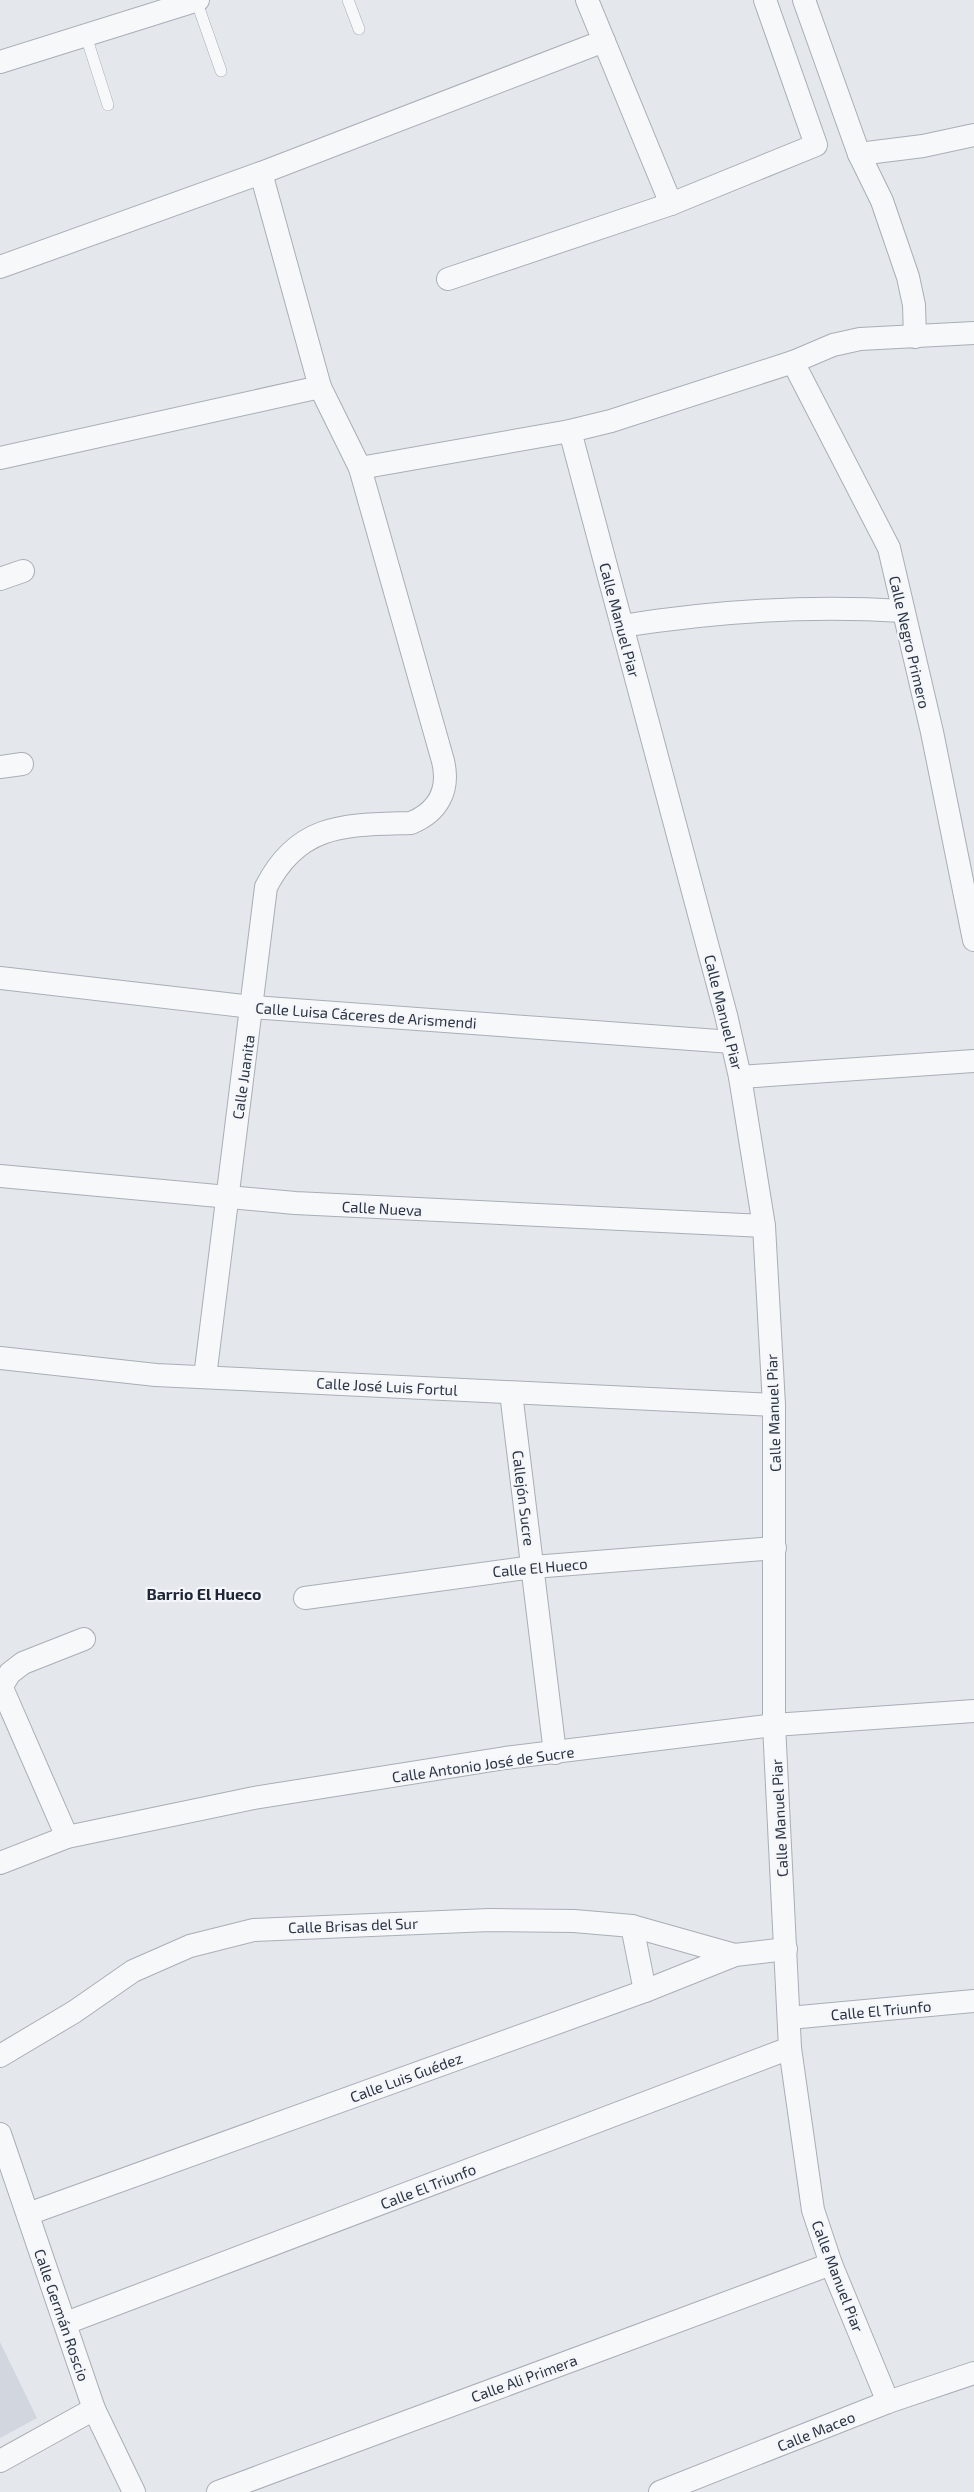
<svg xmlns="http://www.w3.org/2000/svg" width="974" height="2492" viewBox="0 0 974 2492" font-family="'Exo 2',sans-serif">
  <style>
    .built { fill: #d2d6de }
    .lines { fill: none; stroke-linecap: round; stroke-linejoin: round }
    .lane-casing { stroke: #a9aeb7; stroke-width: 12 }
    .street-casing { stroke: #a9aeb7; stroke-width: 24 }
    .lane { stroke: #f7f8fa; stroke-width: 11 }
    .street { stroke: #f7f8fa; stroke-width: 22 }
    .labels { text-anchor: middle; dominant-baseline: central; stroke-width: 4.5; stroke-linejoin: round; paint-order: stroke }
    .street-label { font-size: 15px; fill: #2b3445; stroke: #f4f6f9 }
    .neighbourhood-label { font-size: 16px; font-weight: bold; fill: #1d2536; stroke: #f4f6f9 }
  </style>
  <rect width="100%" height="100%" fill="#e4e7ec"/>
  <polygon class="built" points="0,2342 37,2418 0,2438"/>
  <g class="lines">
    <g class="lane-casing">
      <g id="lane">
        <polyline points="196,0 221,71"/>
        <polyline points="348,0 359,29"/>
        <polyline points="86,36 108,105"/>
      </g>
    </g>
    <g class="street-casing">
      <g id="street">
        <polyline points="587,0 671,204"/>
        <polyline points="804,0 859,154 882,201 908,277 914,305 915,337"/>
        <polyline points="0,62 198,0"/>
        <polyline points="859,154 923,146 974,135"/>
        <polyline points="0,267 261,173 604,41"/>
        <polyline points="448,279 671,204 816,145 765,0"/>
        <polyline points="793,362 889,548 932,732 974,940"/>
        <polyline points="570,431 726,1015 740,1077 764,1226 774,1405 774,1725 790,2048 813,2210 831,2264 888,2402"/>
        <polyline points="0,458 320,387"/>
        <polyline points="360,468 570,431 611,421 793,362 833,345 860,339 974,333"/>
        <polyline points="0,579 23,571"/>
        <path d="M622 626C716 611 808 605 903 611"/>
        <polyline points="0,767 22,764"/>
        <polyline points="0,978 252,1007 732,1042"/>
        <polyline points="740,1077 974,1061"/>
        <polyline points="0,1176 295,1203 764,1226"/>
        <polyline points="0,1358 156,1375 774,1405"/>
        <path d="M205 1377 266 887C299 822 347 825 411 823 438 812 450 790 443 761L360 468 320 387 261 173"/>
        <polyline points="511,1393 555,1753"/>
        <polyline points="305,1598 533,1567 775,1548"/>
        <polyline points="2,1688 67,1837"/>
        <polyline points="0,1689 10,1673 23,1663 84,1639"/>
        <polyline points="0,1863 67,1837 254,1798 505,1758 774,1725 974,1711"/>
        <polyline points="632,1926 645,1991"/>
        <polyline points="789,2018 974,2001"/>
        <polyline points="0,2056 74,2012 133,1971 190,1946 254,1930 489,1920 574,1921 632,1926 735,1955"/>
        <polyline points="0,2134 94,2409 134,2492"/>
        <polyline points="28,2214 645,1991 735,1955 786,1949"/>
        <polyline points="66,2323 790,2048"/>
        <polyline points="0,2461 94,2409"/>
        <polyline points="218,2492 831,2264"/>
        <polyline points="660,2492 888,2402 974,2373"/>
      </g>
    </g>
    <use href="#lane" class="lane"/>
    <use href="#street" class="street"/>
  </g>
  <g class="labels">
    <g class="street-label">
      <text transform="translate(620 620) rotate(75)">Calle Manuel Piar</text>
      <text transform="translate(910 642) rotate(77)">Calle Negro Primero</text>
      <text transform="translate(724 1012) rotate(76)">Calle Manuel Piar</text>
      <text transform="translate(366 1015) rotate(4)">Calle Luisa Cáceres de Arismendi</text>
      <text transform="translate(243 1077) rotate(-82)">Calle Juanita</text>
      <text transform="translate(382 1208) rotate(3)">Calle Nueva</text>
      <text transform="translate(387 1386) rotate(3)">Calle José Luis Fortul</text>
      <text transform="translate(773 1413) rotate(-92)">Calle Manuel Piar</text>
      <text transform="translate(524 1498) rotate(83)">Callejón Sucre</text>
      <text transform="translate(540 1567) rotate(-5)">Calle El Hueco</text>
      <text transform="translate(483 1764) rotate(-8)">Calle Antonio José de Sucre</text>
      <text transform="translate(779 1818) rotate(-93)">Calle Manuel Piar</text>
      <text transform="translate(353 1925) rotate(-2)">Calle Brisas del Sur</text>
      <text transform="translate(881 2010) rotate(-5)">Calle El Triunfo</text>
      <text transform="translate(406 2077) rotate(-20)">Calle Luis Guédez</text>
      <text transform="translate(428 2186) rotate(-21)">Calle El Triunfo</text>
      <text transform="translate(838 2276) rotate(69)">Calle Manuel Piar</text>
      <text transform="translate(62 2315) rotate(71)">Calle Germán Roscio</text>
      <text transform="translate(524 2378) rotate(-20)">Calle Ali Primera</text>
      <text transform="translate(816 2431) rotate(-22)">Calle Maceo</text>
    </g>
    <g class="neighbourhood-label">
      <text x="204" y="1593">Barrio El Hueco</text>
    </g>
  </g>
</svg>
